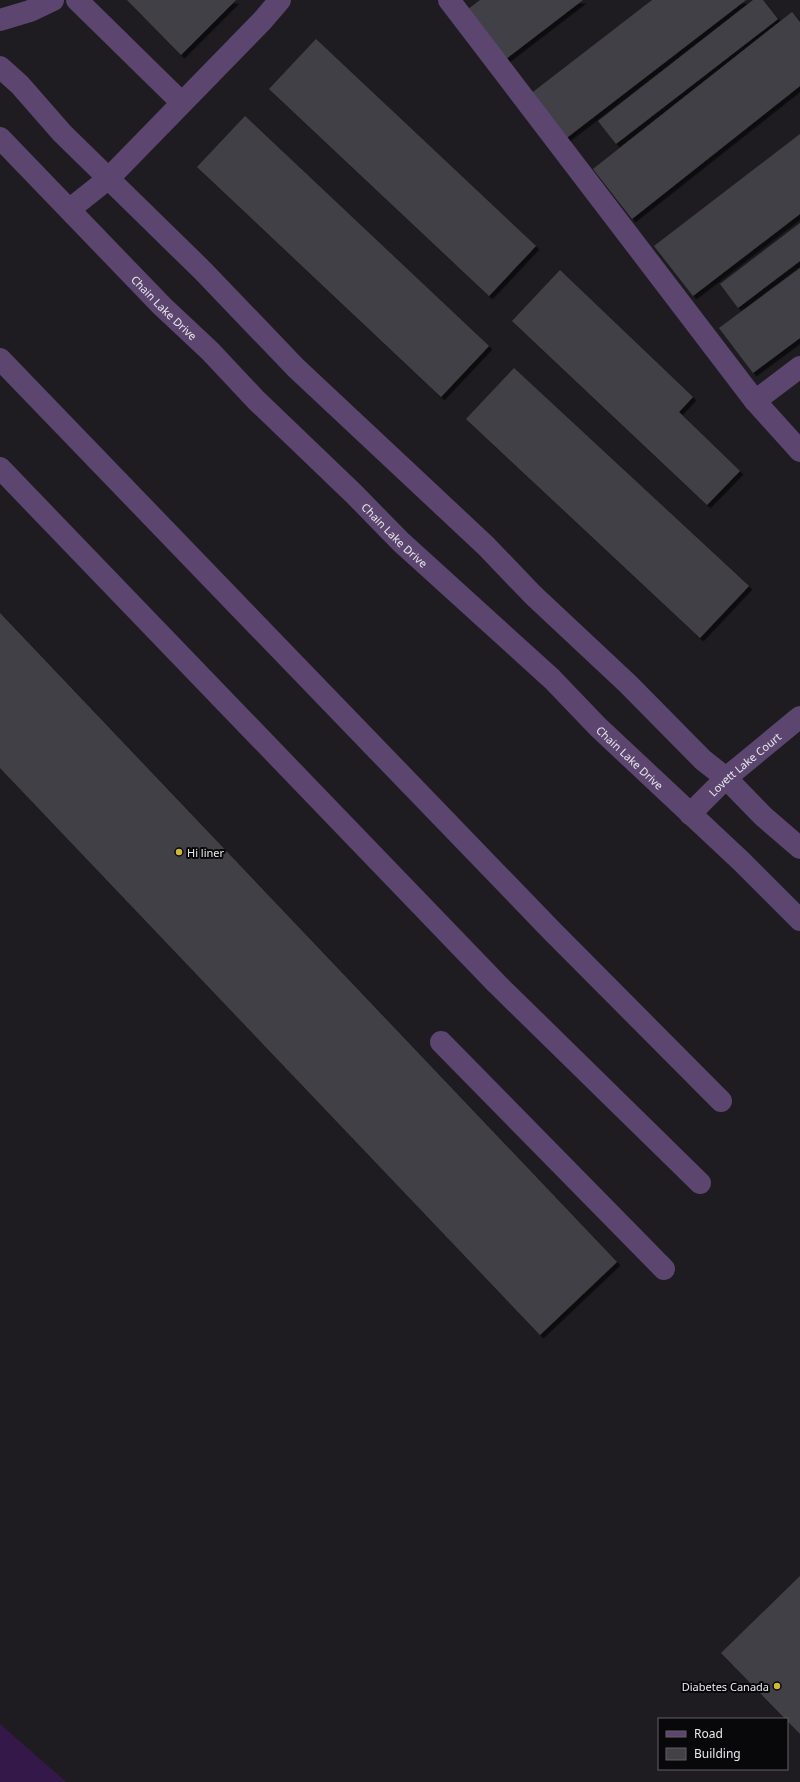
<svg xmlns="http://www.w3.org/2000/svg" width="800" height="1782" viewBox="0 0 800 1782" font-family="'Noto Sans',sans-serif">
  <style>
    .green { fill: #35184a }
    .building { fill: #434046; filter: url(#shadow) }
    .lines { fill: none; stroke-linecap: round; stroke-linejoin: round }
    .minor { stroke: #5c4670; stroke-width: 22 }
    .poi-dot { fill: #d0b836; stroke: #080709; stroke-width: 1.5 }
    .labels { text-anchor: middle; dominant-baseline: central; stroke-width: 4; stroke-linejoin: round; paint-order: stroke }
    .street-label { font-size: 11px; fill: #eae8ec; stroke: #080709 }
    .poi-label { font-size: 11px; fill: #eae8ec; stroke: #080709; text-anchor: start }
  </style>
  <defs>
    <filter id="shadow"><feDropShadow dx="3.5" dy="3.5" stdDeviation="0" flood-color="#0009"/></filter>
  </defs>
  <rect width="100%" height="100%" fill="#1e1c21"/>
  <polygon class="green" points="0,1724 66,1782 0,1782"/>
  <g class="building">
    <polygon points="127,0 236,0 181,55"/>
    <polygon points="480,0 583,0 506,59 467,10"/>
    <polygon points="652,0 746,0 564,140 529,95"/>
    <polygon points="753,0 763,0 778,19 616,144 598,121"/>
    <polygon points="792,12 800,22 800,86 632,219 593,169"/>
    <polygon points="316,39 536,246 489,296 269,89"/>
    <polygon points="245,116 489,346 441,397 197,167"/>
    <polygon points="800,134 800,214 693,296 654,246"/>
    <polygon points="800,223 800,261 738,308 720,284"/>
    <polygon points="800,268 800,338 753,373 719,328"/>
    <polygon points="560,270 693,397 679,412 740,471 707,505 512,321"/>
    <polygon points="514,368 749,586 700,638 466,419"/>
    <polygon points="0,613 617,1262 540,1335 0,768"/>
    <polygon points="800,1576 800,1734 721,1653"/>
  </g>
  <g class="lines">
    <g class="minor">
      <polyline points="77,0 181,102"/>
      <polyline points="449,0 755,401 800,451"/>
      <polyline points="0,20 30,11 53,0"/>
      <polyline points="0,67 20,85 62,133 203,271 296,368 486,546 533,595 628,684 703,760 726,778 763,816 800,848"/>
      <path id="s1" d="M0 138 162 306 210 351 256 400 354 494 401 542 552 679 598 727 741 861 800 920"/>
      <polyline points="70,209 109,178 262,21 280,0"/>
      <polyline points="0,359 551,930 721,1101"/>
      <polyline points="755,401 800,367"/>
      <polyline points="0,468 497,984 700,1183"/>
      <path id="s2" d="M690 814 726 778 800 717"/>
      <polyline points="441,1042 664,1269"/>
    </g>
  </g>
  <g class="poi-dot">
    <circle cx="179" cy="852" r="4"/>
    <circle cx="777" cy="1686" r="4"/>
  </g>
  <g class="labels">
    <g class="street-label">
      <text stroke="none"><textPath href="#s1" startOffset="236">Chain Lake Drive</textPath></text>
      <text stroke="none"><textPath href="#s1" startOffset="560">Chain Lake Drive</textPath></text>
      <text stroke="none"><textPath href="#s1" startOffset="884">Chain Lake Drive</textPath></text>
      <text stroke="none"><textPath href="#s2" startOffset="74">Lovett Lake Court</textPath></text>
    </g>
    <g class="poi-label">
      <text x="187" y="852">Hi liner</text>
      <text x="769" y="1686" text-anchor="end">Diabetes Canada</text>
    </g>
  </g>
  <rect x="658" y="1718" width="130" height="52" fill="#080709" stroke="#626164"/>
  <rect x="666" y="1731" width="20" height="6" fill="#5c4670" stroke="#626164"/>
  <text x="694" y="1738" font-size="12" fill="#eae8ec">Road</text>
  <rect x="666" y="1748" width="20" height="12" fill="#434046" stroke="#626164"/>
  <text x="694" y="1758" font-size="12" fill="#eae8ec">Building</text>
</svg>
